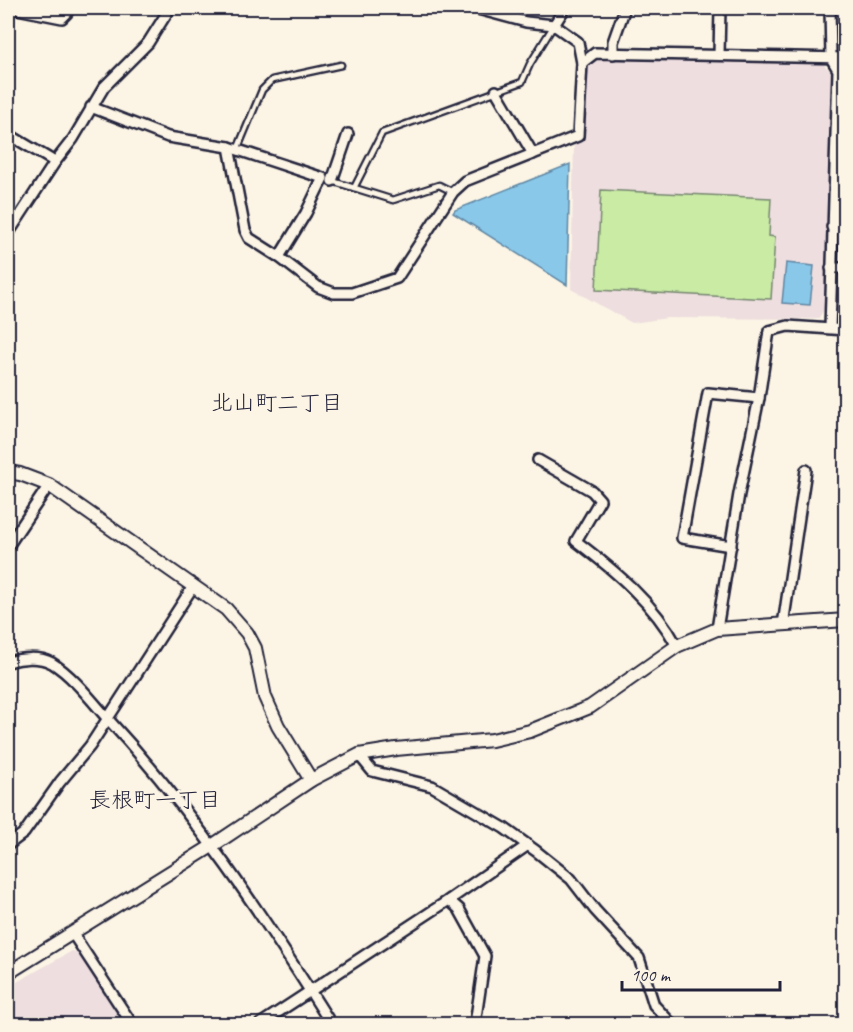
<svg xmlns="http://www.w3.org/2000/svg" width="853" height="1032" viewBox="0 0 853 1032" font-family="Caveat,'Klee One',sans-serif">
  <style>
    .built { fill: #eededf }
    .green { fill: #c9eba4; stroke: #768670; stroke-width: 1.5 }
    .water { fill: #89c8e9; stroke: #6086a3; stroke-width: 1.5 }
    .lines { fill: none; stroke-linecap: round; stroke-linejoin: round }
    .service-casing { stroke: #22223b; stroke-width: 9 }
    .minor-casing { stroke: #22223b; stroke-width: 14 }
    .tertiary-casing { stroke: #22223b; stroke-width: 16 }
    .service { stroke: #fcf5e5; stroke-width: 4.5 }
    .minor { stroke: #fcf5e5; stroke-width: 9 }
    .tertiary { stroke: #fcf5e5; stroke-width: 12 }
    .labels { text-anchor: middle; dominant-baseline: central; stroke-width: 5; stroke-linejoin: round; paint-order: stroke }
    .neighbourhood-label { font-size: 22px; fill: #22223b; stroke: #fcf5e5 }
  </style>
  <rect width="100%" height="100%" fill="#fcf5e5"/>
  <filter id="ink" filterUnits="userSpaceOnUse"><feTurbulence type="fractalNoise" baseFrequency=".0167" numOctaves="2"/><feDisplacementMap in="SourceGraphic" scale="12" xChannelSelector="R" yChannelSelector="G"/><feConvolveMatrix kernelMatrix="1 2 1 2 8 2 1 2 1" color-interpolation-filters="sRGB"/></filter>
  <g filter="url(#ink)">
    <g class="built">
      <polygon points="596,59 818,60 833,73 828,214 826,225 825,308 818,319 667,318 632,323 571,289 574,143 583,139 585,68"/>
      <polygon points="72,951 79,953 126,1024 8,1024 8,987"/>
    </g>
    <polygon class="green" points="601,190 771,198 769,236 775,237 771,299 596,290"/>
    <g class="water">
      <polygon points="570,164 567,285 453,213 455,210"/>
      <polygon points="786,263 814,266 810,305 782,303"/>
    </g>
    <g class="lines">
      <g class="service-casing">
        <g id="service">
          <polyline points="237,150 262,90 272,80 341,65"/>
          <polyline points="332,181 393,200 439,185 453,192"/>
          <polyline points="354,188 382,133 522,82 530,64 554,25"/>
        </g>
      </g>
      <g class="minor-casing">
        <g id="minor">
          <polyline points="12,8 62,18 67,13 69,8"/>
          <polyline points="830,8 831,58 838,70 830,328"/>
          <polyline points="554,25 565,8"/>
          <polyline points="613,54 613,42 625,8"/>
          <polyline points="719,55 720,8"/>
          <polyline points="582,63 595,53 846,58"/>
          <polyline points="496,91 533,154"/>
          <polyline points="91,107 168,137 229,147 245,230 249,238 279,257 318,287 334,293 352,293 397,278 453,192 465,181 578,136 582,63 578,42 554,25 526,22 474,8"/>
          <polyline points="8,134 55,162"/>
          <polyline points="229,147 323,178 306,213 279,257"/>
          <polyline points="332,181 348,134"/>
          <polyline points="832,227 846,230"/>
          <polyline points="8,234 55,162 73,139 104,87 148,43 170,8"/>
          <polyline points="831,268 846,268"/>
          <path d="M538 460 592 491 600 500 576 541C614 570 654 603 677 646"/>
          <polyline points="8,546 49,485"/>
          <polyline points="731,546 682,538 708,393 759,398"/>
          <polyline points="783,625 806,470"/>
          <polyline points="717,629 739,494 759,398 769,331 788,326 846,330"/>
          <path d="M8 662C21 658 39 656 52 663 72 675 92 701 107 718 193 811 264 917 331 1024"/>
          <polyline points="359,755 372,771 432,786 504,828 536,851 571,879 595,910 639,958 654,1005 672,1024"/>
          <polyline points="8,845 24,833 60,782 90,746 194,585"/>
          <polyline points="449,900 459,909 485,956 475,1024"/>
          <polyline points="73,934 132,1024"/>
          <polyline points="260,1024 449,900 528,845"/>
        </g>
      </g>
      <g class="tertiary-casing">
        <g id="tertiary">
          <polyline points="8,472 20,474 49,485 226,609 247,633 255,648 265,697 278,726 311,780"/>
          <polyline points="8,973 212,846 311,780 359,755 396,749 492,740 530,731 590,707 677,646 717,629 846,620"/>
        </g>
      </g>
      <use href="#service" class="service"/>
      <use href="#minor" class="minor"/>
      <use href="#tertiary" class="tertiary"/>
    </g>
  </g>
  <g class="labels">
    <g class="neighbourhood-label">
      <text x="277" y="403">北山町二丁目</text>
      <text x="155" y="800">長根町一丁目</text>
    </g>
  </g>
  <rect width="853" height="1032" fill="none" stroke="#fcf5e5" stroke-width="30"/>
  <rect x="15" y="15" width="823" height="1002" fill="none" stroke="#22223b" stroke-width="2" filter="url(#ink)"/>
  <path d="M622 981v9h158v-9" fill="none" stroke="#22223b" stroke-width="3"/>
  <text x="631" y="981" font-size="18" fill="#22223b" stroke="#fcf5e5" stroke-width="4.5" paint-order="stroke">100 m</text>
</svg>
